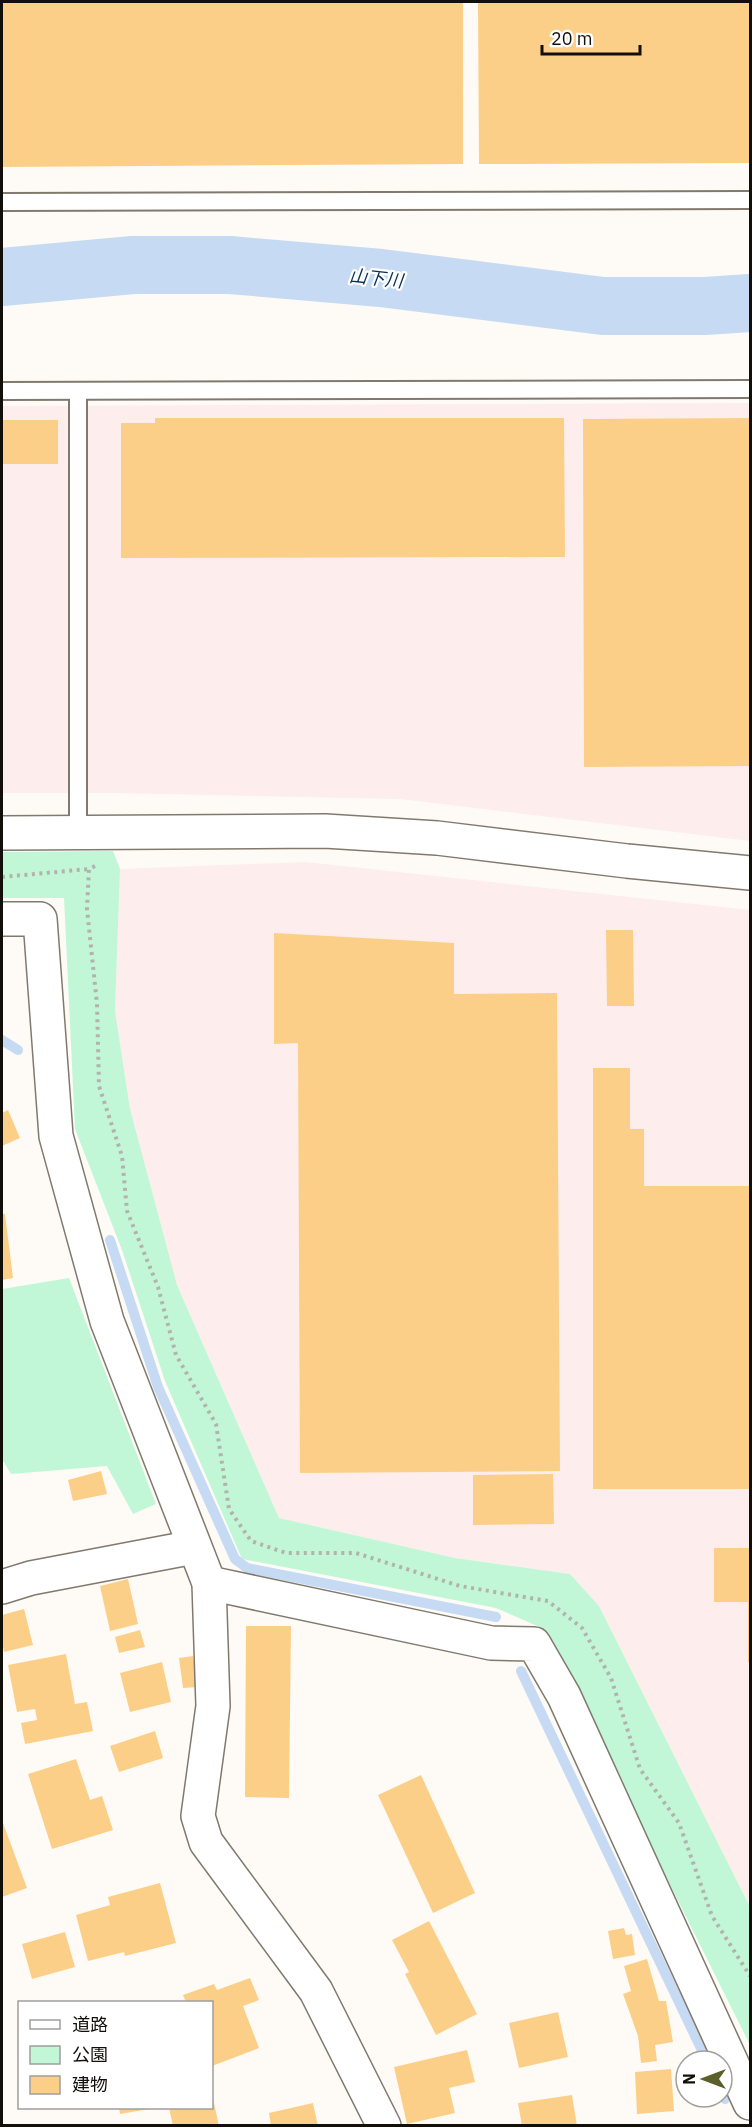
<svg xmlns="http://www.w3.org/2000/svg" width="752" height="2127" viewBox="0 0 752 2127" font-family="'IBM Plex Sans','Noto Sans JP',sans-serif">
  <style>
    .industrial { fill: #fdedec }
    .green { fill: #c1f7d7 }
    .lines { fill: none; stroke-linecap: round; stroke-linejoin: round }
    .stream { stroke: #c6dbf3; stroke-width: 10 }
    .river { stroke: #c6dbf3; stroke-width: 58 }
    .building { fill: #fccf89 }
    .lane-casing { stroke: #81796e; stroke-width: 20 }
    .street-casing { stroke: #81796e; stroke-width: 36 }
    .secondary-casing { stroke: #81796e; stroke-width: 36 }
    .path { stroke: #b5b2ae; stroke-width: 4; stroke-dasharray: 3 4.5; stroke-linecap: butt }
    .lane { stroke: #fff; stroke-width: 16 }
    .street { stroke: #fff; stroke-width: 33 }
    .secondary { stroke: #fff; stroke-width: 33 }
    .labels { text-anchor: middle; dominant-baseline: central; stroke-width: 4.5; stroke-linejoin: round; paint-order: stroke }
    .water-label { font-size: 18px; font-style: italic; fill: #093055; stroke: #fff }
  </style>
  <rect width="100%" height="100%" fill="#fefbf6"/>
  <g class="industrial">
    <polygon points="750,403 750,841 400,799 115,793 2,793 2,406"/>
    <polygon points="305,862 750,910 750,1907 599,1606 570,1574 455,1558 279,1518 177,1285 130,1109 115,1011 120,869"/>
  </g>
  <g class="green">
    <polygon points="113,851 120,869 115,1011 130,1109 177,1285 279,1518 455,1558 570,1574 599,1606 750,1907 750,2045 542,1628 496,1608 242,1559 165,1381 122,1250 75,1129 64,898 2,898 2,852"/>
    <polygon points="69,1278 156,1504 133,1514 107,1466 11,1474 2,1459 2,1289"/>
  </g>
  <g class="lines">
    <g class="stream">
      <polyline points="2,1040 18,1050"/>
      <polyline points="110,1240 158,1387 235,1559 247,1568 496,1617"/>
      <polyline points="521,1671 707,2061"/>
      <polyline points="722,2093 725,2099"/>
    </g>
    <polyline class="river" points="2,277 133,265 230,265 381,278 603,306 705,306 750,303"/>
  </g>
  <g class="building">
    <polygon points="2,2 463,2 463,164 2,167"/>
    <polygon points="478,2 750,2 750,163 479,164"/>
    <polygon points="155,418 564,418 565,557 121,558 121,423 155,423"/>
    <polygon points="750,418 750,766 584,767 583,419"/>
    <rect x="2" y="420" width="56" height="44"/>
    <polygon points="606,930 633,930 634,1006 607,1006"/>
    <polygon points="274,933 454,943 454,994 557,993 560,1471 300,1473 298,1043 274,1044"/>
    <polygon points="593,1068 630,1068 630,1129 644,1129 644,1186 750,1186 750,1489 593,1489"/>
    <polygon points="8,1110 20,1138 2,1146 2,1113"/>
    <polygon points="2,1214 5,1214 13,1278 2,1280"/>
    <polygon points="101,1471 107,1494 73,1501 68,1480"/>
    <polygon points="553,1474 554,1524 473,1525 473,1475"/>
    <polygon points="714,1548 750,1548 750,1662 748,1662 748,1602 714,1602"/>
    <polygon points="128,1579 138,1624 110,1631 100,1586"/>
    <polygon points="24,1609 33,1645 4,1652 2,1642 2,1615"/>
    <polygon points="246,1626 291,1626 289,1798 245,1797"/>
    <polygon points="140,1630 145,1647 119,1653 115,1637"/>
    <polygon points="66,1654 75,1704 87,1702 93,1731 25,1744 21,1723 37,1720 35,1709 17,1712 8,1665"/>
    <polygon points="193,1656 198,1687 183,1688 179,1658"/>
    <polygon points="162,1662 171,1702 130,1712 120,1673"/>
    <polygon points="155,1731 163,1758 119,1772 110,1746"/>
    <polygon points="76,1759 90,1800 102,1796 113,1830 52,1849 28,1774"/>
    <polygon points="421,1775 475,1893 433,1913 378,1795"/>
    <polygon points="3,1823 27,1888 2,1897 2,1824"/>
    <polygon points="160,1883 176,1943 125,1956 124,1952 88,1961 76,1915 110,1905 108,1897"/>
    <polygon points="429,1921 477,2014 436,2035 405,1974 409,1972 392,1940"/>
    <polygon points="624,1928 626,1935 632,1934 635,1955 613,1959 608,1931"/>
    <polygon points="65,1932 75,1967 32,1979 22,1944"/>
    <polygon points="647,1959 659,2001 666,2001 673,2042 655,2045 657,2061 641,2063 638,2036 623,1994 631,1991 624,1966"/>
    <polygon points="250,1978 259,2000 243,2006 259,2048 212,2066 212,2002 186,2002 183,1995 214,1984 217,1990"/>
    <polygon points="558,2012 568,2057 519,2068 509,2023"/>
    <polygon points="467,2050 475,2082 449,2088 455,2113 407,2124 394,2067"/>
    <polygon points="671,2069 674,2111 637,2114 635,2072"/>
    <polygon points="212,2094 219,2126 173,2126 169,2108 212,2108"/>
    <polygon points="572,2095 577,2126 522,2126 518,2103"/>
    <polygon points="313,2103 318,2126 271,2126 269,2113"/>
    <polygon points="119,2108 149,2108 149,2109 120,2114"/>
  </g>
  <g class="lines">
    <g class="lane-casing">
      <g id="lane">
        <polyline points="2,202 750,200"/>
        <polyline points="2,391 750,389"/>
        <polyline points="78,391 78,832"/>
      </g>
    </g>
    <g class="street-casing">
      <g id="street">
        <polyline points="2,919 40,919 56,1136 107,1321 209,1583 213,1706 198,1816 206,1842 316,1991 384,2126"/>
        <polyline points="209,1583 491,1643 534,1644 564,1696 750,2103"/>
        <polyline points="2,1587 31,1578 194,1547"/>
      </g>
    </g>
    <g class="secondary-casing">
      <polyline id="secondary" points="2,833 325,831 437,838 627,861 750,873"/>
    </g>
    <g class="path">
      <polyline points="95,866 89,869 87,909 97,1004 99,1086 122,1156 127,1211 158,1287 176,1355 216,1424 229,1509 251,1541 286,1553 356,1553 460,1586 548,1601 582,1628 611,1678 640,1769 679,1823 712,1916 750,1976"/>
      <polyline points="2,877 89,869"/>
    </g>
    <use href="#lane" class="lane"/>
    <use href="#street" class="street"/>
    <use href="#secondary" class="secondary"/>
  </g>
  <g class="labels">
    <g class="water-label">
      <text transform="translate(376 278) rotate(6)">山下川</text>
    </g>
  </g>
  <rect width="752" height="2127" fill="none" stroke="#120f0b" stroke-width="6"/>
  <rect x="18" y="2001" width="195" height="108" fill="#ffffff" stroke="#a09f9d" stroke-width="1.5"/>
  <rect x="30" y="2020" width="30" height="9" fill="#ffffff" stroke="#a09f9d" stroke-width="1.5"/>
  <text x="72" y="2031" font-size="18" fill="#120f0b">道路</text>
  <rect x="30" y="2046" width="30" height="18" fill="#c1f7d7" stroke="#a09f9d" stroke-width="1.5"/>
  <text x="72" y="2061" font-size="18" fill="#120f0b">公園</text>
  <rect x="30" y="2076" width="30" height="18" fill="#fccf89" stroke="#a09f9d" stroke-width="1.5"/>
  <text x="72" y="2091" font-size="18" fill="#120f0b">建物</text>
  <g transform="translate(704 2079) rotate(270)"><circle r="28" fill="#ffffff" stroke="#a09f9d" stroke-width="1.5"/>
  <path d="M0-4.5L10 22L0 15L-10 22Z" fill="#5c5f2c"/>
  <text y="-9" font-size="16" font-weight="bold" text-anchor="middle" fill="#120f0b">N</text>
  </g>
  <path d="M542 45v9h98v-9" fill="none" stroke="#120f0b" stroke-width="3"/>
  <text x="551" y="45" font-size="18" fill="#120f0b" stroke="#ffffff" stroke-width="4.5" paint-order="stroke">20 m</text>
</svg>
